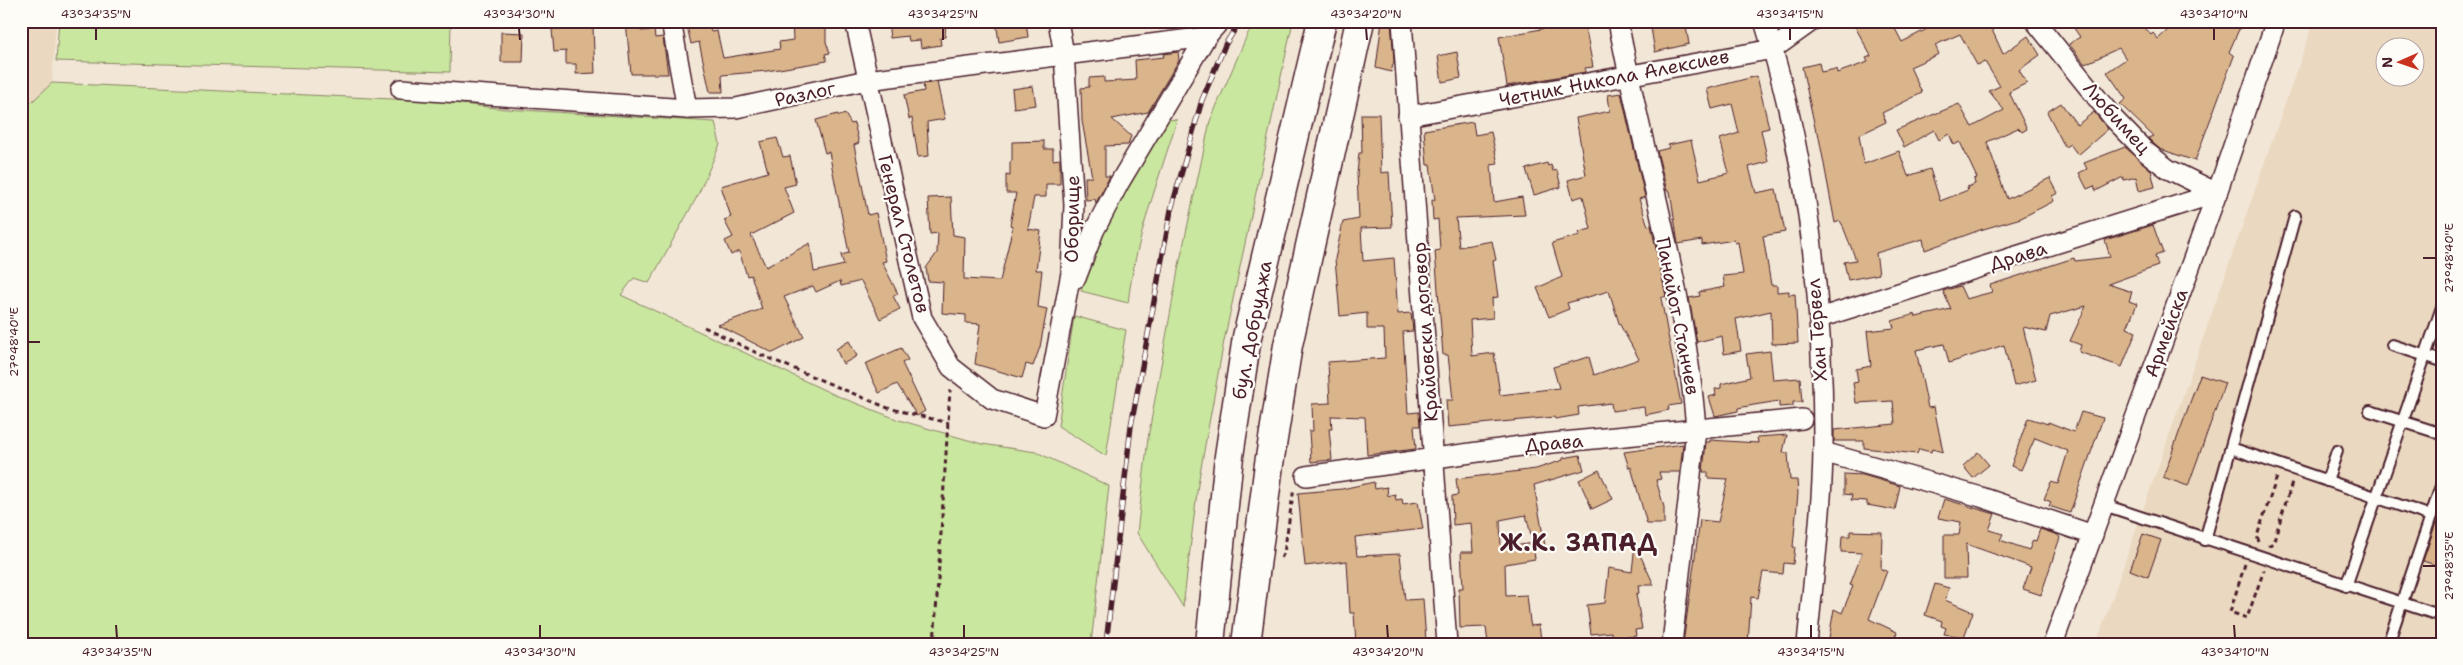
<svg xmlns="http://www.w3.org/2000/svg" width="2463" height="665" viewBox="0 0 2463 665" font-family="'Shantell Sans',sans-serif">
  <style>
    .built { fill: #ebd8c0; fill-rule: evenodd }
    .green { fill: #c9e79f; stroke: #8a8365 }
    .building { fill: #dab58b; stroke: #4a1f2b; fill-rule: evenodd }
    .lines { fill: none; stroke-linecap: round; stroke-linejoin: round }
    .service-casing { stroke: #4a1f2b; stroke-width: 14 }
    .minor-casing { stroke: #4a1f2b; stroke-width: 22 }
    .secondary-casing { stroke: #4a1f2b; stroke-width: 31 }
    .path { stroke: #4a1f2b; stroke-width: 3; stroke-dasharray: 5 4; stroke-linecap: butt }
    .service { stroke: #fdfcf7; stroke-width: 10 }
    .minor { stroke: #fdfcf7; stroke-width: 19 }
    .secondary { stroke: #fdfcf7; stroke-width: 28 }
    .rail-casing { stroke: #4a1f2b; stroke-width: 5.5 }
    .rail { stroke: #fdfcf7; stroke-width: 4; stroke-dasharray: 11; stroke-linecap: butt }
    .ticks { fill: none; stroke: #4a1f2b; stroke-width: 2 }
    .labels { text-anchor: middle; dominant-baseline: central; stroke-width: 4.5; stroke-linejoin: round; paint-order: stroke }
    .street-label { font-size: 19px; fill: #4a1f2b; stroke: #fdfcf7 }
    .district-label { font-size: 24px; font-weight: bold; letter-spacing: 1px; fill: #4a1f2b; stroke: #fdfcf7 }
    .neatline { fill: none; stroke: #4a1f2b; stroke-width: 2 }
    .ticks-label { font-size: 12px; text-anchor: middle; fill: #4a1f2b }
  </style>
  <rect width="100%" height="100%" fill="#f2e7d7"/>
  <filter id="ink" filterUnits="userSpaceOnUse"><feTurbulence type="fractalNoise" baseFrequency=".02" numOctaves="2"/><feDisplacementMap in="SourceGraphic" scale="10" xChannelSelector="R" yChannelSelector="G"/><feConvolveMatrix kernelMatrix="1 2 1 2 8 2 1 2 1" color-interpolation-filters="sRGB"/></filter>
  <g filter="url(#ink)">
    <g class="built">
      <polygon points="21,21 56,21 52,83 21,112"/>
      <path d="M2314 21H2442V644H2096ZM2386 48H2416V78H2386Z"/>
    </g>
    <g class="green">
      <polygon points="59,21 451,21 450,72 56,61"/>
      <polygon points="1260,21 1293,21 1224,341 1198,484 1183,607 1137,533 1148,438 1178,270 1210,121 1248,33"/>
      <polygon points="52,83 435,101 506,109 715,122 720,144 698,195 649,283 634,278 621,295 835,395 899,420 982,444 1036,452 1109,486 1091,644 21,644 21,112"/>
      <path d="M1166 119 1177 120C1159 179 1135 241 1128 303L1081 291 1107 225 1124 190Z"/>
      <polygon points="1074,316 1126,330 1106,456 1058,426"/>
    </g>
    <g class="building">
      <polygon points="626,21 640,21 641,31 654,30 655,38 663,37 668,74 631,74"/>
      <polygon points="695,21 708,21 711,32 717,31 723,58 780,49 779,42 793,40 792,22 801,21 826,21 826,42 830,53 825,54 827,61 767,71 722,75 723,92 710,92 699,42 691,44 687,26 695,24"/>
      <polygon points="901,21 946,21 945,37 940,38 941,45 921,48 920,40 909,41 908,36 890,38 888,23"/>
      <polygon points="996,21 1026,21 1028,37 999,42"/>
      <polygon points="1382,21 1391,21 1394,61 1391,72 1376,68"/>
      <polygon points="1660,21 1685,21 1689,44 1655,52 1651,28 1660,26"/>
      <path d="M1852 21H1891L1902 42 1927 29 1926 27 1936 21H1988L2003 54 2028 36 2040 55 2019 70 2027 83 2009 92 2027 129 2022 132 2018 128 1987 142 2007 199 2050 178 2058 193 2052 196 2054 201 2021 218 1980 230 1925 250 1923 239 1876 253 1879 274 1848 280 1844 262 1856 260 1842 224 1840 221 1835 223 1818 132H1816L1802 67 1819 63 1821 72 1836 69 1837 73 1868 62 1866 58 1871 56ZM1960 34 1977 65 1985 62 2000 86 1989 91 2004 110 1972 127 1959 104 1896 130 1904 147 1934 130 1939 140 1949 134 1954 145 1960 142 1977 178 1974 179 1975 184 1967 187 1968 190 1940 201 1930 169 1908 176 1899 151 1864 164 1859 135 1886 122 1882 113 1922 93 1910 67 1939 54 1935 45Z"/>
      <polygon points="2069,21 2132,21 2135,26 2140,22 2151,35 2153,33 2158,39 2178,21 2233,21 2240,27 2229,52 2234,56 2195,161 2160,149 2154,144 2148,138 2153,136 2120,104 2126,99 2107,72 2126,59 2119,48 2085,64 2069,44 2080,37"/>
      <polygon points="1578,22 1579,26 1585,25 1593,67 1585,68 1585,72 1507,86 1499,37"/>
      <polygon points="593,28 595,73 576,74 576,64 566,64 566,51 554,52 552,29"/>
      <polygon points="501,32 524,33 523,62 501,62"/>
      <polygon points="1178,52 1179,60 1148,112 1112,119 1131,136 1128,145 1105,146 1105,176 1110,176 1096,203 1095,199 1086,200 1085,177 1092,177 1082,121 1081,88 1089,87 1089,78 1104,77 1104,82 1136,80 1135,60 1164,57 1163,54"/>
      <polygon points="1457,52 1461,78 1442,82 1438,56"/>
      <polygon points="1757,76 1769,128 1761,130 1768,162 1749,167 1756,193 1776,189 1785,232 1763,236 1771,285 1777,285 1777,292 1789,291 1789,295 1795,294 1798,343 1772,344 1771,311 1736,319 1741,351 1724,354 1722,336 1697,342 1689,298 1700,296 1699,292 1725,287 1723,276 1743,274 1738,242 1735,243 1734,240 1702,245 1702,240 1678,244 1670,191 1667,191 1657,151 1669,148 1668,145 1691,140 1700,180 1729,173 1720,139 1739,133 1732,104 1712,109 1707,89"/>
      <polygon points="937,82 945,119 927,122 929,156 918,157 912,118 909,119 904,95 924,91 923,84"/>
      <polygon points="1033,86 1036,105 1014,108 1012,89"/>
      <polygon points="1621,93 1645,197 1639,199 1648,226 1651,225 1662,278 1666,296 1661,298 1681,404 1668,406 1669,410 1645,415 1644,407 1612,411 1611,403 1578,407 1579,415 1555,419 1554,417 1448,427 1446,400 1453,400 1448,355 1443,355 1435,251 1440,250 1438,219 1433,220 1432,200 1435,200 1430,165 1427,165 1424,130 1473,122 1475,135 1491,132 1498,164 1491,165 1494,202 1522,197 1525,215 1456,218 1459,247 1492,241 1496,260 1493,261 1498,297 1492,298 1493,318 1470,320 1472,356 1494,353 1500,395 1559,388 1553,367 1589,357 1594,375 1639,359 1619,323 1609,291 1567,303 1569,309 1549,317 1537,288 1562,277 1552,243 1580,235 1579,232 1591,229 1583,196 1573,199 1568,180 1586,175 1576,118 1610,111 1608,95"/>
      <polygon points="2061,103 2077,125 2094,112 2108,129 2078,155 2070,144 2065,147 2047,112"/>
      <polygon points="838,114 839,116 845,114 851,124 854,123 859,143 854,145 868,215 876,213 886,261 882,262 898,294 893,296 900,309 880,319 861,281 841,286 840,281 816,292 813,286 784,297 804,337 773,353 718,325 762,309 751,275 747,276 739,251 731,255 725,241 733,237 724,220 731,217 721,186 768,172 760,142 777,138 783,157 790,156 796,184 784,187 794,213 751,235 766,267 810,243 814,272 844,265 841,255 849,253 829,152 825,153 816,120"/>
      <polygon points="1361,114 1379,114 1381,173 1389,172 1392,227 1361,228 1363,261 1394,258 1398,314 1411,313 1413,331 1403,332 1408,413 1419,412 1420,426 1414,426 1416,449 1367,455 1365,417 1331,416 1332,429 1329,429 1332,460 1311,462 1309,431 1313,431 1312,404 1330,403 1328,362 1385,358 1384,329 1367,329 1367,313 1340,316 1338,292 1335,259 1343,222 1359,219 1357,174 1359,153 1362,153"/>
      <polygon points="1044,141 1044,149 1053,149 1053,160 1060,159 1060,184 1046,184 1046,197 1034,197 1028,229 1041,231 1036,270 1042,270 1038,307 1047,309 1040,347 1033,366 1026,364 1022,378 975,364 980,324 966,323 966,315 942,313 943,282 928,281 926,268 937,253 938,233 930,234 928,198 951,197 953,235 965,237 964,279 1000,281 1013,226 1010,225 1016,193 1006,193 1006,175 1010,176 1010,162 1012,161 1012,142"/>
      <polygon points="2125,147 2151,170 2155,187 2139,191 2136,177 2124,180 2123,177 2096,191 2094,186 2087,189 2079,173 2087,169 2084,163"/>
      <polygon points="1547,163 1548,166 1551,165 1553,171 1557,170 1561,187 1534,195 1526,169"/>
      <polygon points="2153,225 2163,253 2155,256 2158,266 2108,284 2132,292 2129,301 2137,304 2127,328 2136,332 2122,367 2079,352 2081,345 2070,341 2086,306 2050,316 2046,332 2023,327 2036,380 2014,386 2004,345 1949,363 1944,344 1916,350 1928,408 1934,407 1943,452 1932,449 1931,452 1919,449 1917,454 1864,448 1864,441 1834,441 1834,430 1895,424 1893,401 1856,403 1853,383 1858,382 1856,369 1871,366 1867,331 1894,328 1892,321 1915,314 1916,317 1951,309 1943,291 1960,286 1966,299 1992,292 1990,285 2074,258 2075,261 2110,257 2105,240"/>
      <polygon points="849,341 857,356 843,364 836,349"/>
      <polygon points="901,348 908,360 902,363 925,411 917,416 897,384 879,393 865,364"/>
      <polygon points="1770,351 1773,380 1800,378 1802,402 1793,402 1793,406 1779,407 1779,401 1754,405 1738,408 1738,411 1715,416 1709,397 1716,395 1715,389 1721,388 1721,384 1750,377 1746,354"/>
      <polygon points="2200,375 2225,383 2188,486 2163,477"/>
      <polygon points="2081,412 2103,418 2070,513 2049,506 2051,502 2044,499 2051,482 2058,484 2068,451 2035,438 2021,470 2011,466 2028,418 2048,424 2048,422 2074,432"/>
      <polygon points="1787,435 1783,452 1788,453 1790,480 1797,480 1798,493 1793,547 1795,547 1793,564 1784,563 1783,574 1763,572 1758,598 1751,597 1748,644 1683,644 1700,520 1718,522 1728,479 1708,478 1708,472 1703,472 1706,442 1710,442 1710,440 1758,443 1757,437"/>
      <polygon points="1683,444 1680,472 1659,472 1661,479 1656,480 1664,507 1664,524 1647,524 1631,467 1629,468 1624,452"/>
      <polygon points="1978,452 1989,465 1973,478 1963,466"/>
      <path d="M1580 455 1584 470 1534 485 1545 546 1534 549 1533 545 1535 559 1505 564 1506 596 1527 595 1530 622 1531 626 1539 625 1541 639 1488 644 1486 627 1460 628 1459 588H1463L1461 552H1473L1471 523 1453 525 1452 496 1458 495 1456 479 1536 469 1563 460V458ZM1526 515 1533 543 1501 548 1500 520Z"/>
      <polygon points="1599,470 1613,499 1592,509 1579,480"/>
      <polygon points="1844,474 1863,475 1900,486 1895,510 1867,505 1867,501 1851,500 1852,495 1844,494"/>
      <polygon points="1374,482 1375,489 1387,487 1388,496 1395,494 1396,500 1402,499 1403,504 1418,502 1423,529 1355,537 1357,556 1400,554 1405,600 1423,599 1426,641 1420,641 1420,644 1356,644 1354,613 1350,613 1347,561 1305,566 1298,493 1342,489"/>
      <polygon points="1944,499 1995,514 1989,530 2003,534 2000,540 2029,550 2033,540 2036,541 2040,529 2058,535 2060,538 2055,552 2041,595 2023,589 2031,567 1966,544 1967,578 1944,578 1944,535 1959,535 1961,522 1938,518"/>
      <polygon points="2442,505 2442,567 2423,561"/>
      <polygon points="1850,531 1882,532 1881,569 1887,571 1869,619 1897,632 1892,644 1828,644 1834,609 1842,613 1853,586 1850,585 1862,553 1841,552 1842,536 1850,536"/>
      <polygon points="2143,534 2161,540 2148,577 2130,570"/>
      <polygon points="1635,544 1654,585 1638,585 1639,593 1636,594 1642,629 1635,630 1636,636 1612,639 1611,632 1591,634 1587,605 1605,603 1609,568 1632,572"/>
      <polygon points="1935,584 1949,588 1945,600 1973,612 1964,637 1944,634 1946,628 1941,626 1942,621 1925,615"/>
    </g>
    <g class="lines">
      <g class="service-casing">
        <g id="service">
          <polyline points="2392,345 2442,361"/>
          <polyline points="2370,411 2442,434"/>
          <polyline points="2231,448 2431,516"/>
          <polyline points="2327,481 2337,451"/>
          <polyline points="2104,505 2442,616"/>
          <polyline points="2205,540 2295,216"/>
          <polyline points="2346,586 2442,307"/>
          <polyline points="2388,644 2442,483"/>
        </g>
      </g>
      <g class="minor-casing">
        <g id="minor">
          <polyline points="671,21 687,109"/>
          <polyline points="855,21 922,318 951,367 992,399 1044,416 1071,273 1074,205 1064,54 1058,21"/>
          <polyline points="1402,21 1447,644"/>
          <path d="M1618 21C1643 157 1686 292 1696 430L1672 644"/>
          <path d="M1764 21C1808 158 1824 308 1823 451 1822 515 1813 580 1807 644"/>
          <polyline points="2035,21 2114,119 2146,152 2168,169 2217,193"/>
          <polyline points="401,89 687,109 736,108 867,80 1206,37"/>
          <polyline points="1408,116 1773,49 1812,21"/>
          <polyline points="1076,278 1094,231 1118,185 1206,37 1220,21"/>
          <polyline points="1819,318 2217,193"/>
          <polyline points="1823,452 1981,497 2093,535"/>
          <polyline points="1306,476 1521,446 1802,419"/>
          <polyline points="2053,644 2217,193 2276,21"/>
        </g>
      </g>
      <g class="secondary-casing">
        <g id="secondary">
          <polyline points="1210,644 1229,456 1247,337 1322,21"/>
          <polyline points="1246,644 1269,464 1288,345 1360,21"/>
        </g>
      </g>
      <g class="path">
        <polyline points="704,327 761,355 888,408 949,423"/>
        <polyline points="2259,542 2257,536 2277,477"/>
        <polyline points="2268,546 2273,543 2292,483"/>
        <polyline points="1281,558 1284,553 1294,488"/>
        <polyline points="2245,564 2230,612 2247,618 2264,570"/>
        <polyline points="934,644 950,390"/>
      </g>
      <use href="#service" class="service"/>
      <use href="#minor" class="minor"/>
      <use href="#secondary" class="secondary"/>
      <g class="rail-casing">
        <polyline id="rail" points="1106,644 1131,426 1171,210 1202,100 1225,45 1240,21"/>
      </g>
      <use href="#rail" class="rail"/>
    </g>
  </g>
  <path class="ticks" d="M96 28V40M519 28 520 40M943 28V40M1366 28 1367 40M1790 28V40M2214 28V40M2423 258H2436M28 342H40M2423 566H2436M116 625 117 638M540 625V638M964 625V638M1387 625 1388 638M1811 625V638M2234 625 2235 638"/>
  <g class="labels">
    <g class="street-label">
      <text transform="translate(1614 78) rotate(-11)">Четник Никола Алексиев</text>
      <text transform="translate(805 94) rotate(-12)">Разлог</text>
      <text transform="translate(2117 118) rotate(48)">Любимец</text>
      <text transform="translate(1072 219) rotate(-89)">Оборище</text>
      <text transform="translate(904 234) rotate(76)">Генерал Столетов</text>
      <text transform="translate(2018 256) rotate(-17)">Драва</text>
      <text transform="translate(1678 316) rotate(79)">Панайот Станчев</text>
      <text transform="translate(1252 330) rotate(-79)">бул. Добруджа</text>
      <text transform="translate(1817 330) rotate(-94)">Хан Тервел</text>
      <text transform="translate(1425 332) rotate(-94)">Крайовски договор</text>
      <text transform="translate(2166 333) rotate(-70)">Армейска</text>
      <text transform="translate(1554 443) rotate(-5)">Драва</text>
    </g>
    <g class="district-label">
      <text x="1579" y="543">Ж.К. ЗАПАД</text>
    </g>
  </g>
  <rect width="2463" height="665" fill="none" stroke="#fdfcf7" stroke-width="55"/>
  <g transform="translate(2400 62) rotate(268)"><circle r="24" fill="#fdfcf7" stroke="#b5a4a5"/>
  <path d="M0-4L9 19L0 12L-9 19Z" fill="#c8321e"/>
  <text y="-8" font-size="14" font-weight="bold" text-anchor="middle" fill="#4a1f2b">N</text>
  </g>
  <rect x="28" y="28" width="2408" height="610" class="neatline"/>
  <g class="ticks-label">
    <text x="96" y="18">43°34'35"N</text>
    <text x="519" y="18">43°34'30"N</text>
    <text x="943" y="18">43°34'25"N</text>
    <text x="1366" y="18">43°34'20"N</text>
    <text x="1790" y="18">43°34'15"N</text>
    <text x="2214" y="18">43°34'10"N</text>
    <text transform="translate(2449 258) rotate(-90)" y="4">27°48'40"E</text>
    <text transform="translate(14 342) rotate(-90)" y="4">27°48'40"E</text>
    <text transform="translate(2449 566) rotate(-90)" y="4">27°48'35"E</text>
    <text x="117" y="656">43°34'35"N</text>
    <text x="540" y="656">43°34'30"N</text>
    <text x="964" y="656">43°34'25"N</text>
    <text x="1388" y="656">43°34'20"N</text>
    <text x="1811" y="656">43°34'15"N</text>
    <text x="2235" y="656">43°34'10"N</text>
  </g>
</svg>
